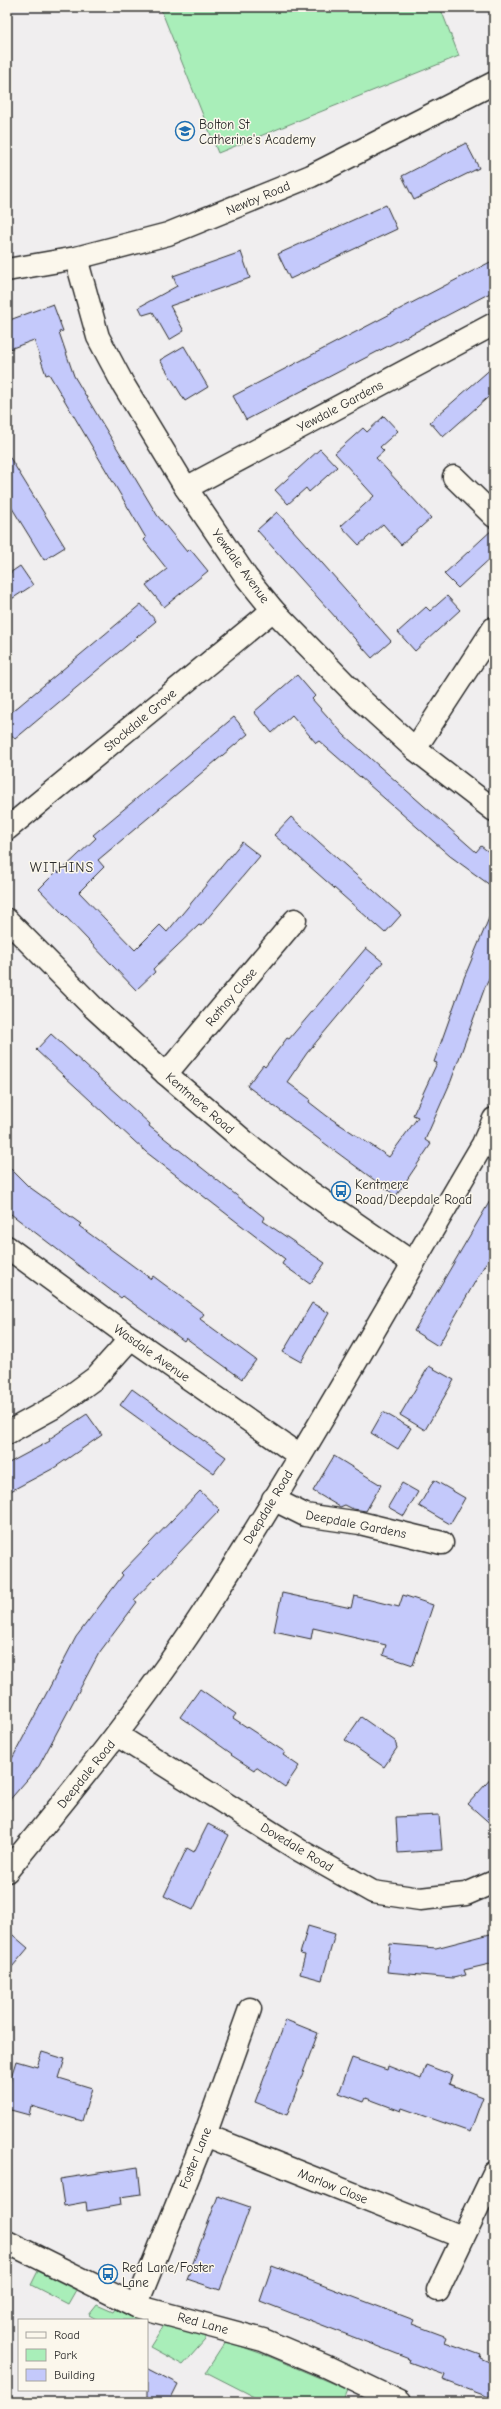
<svg xmlns="http://www.w3.org/2000/svg" width="501" height="2409" viewBox="0 0 501 2409" font-family="'Comic Neue',sans-serif">
  <style>
    .green { fill: #a9eeb9; stroke: #6a8c72 }
    .building { fill: #c4c9fb; stroke: #2b2b2b }
    .lines { fill: none; stroke-linecap: round; stroke-linejoin: round }
    .minor-casing { stroke: #2b2b2b; stroke-width: 25 }
    .minor { stroke: #fbf7ec; stroke-width: 22 }
    .labels { text-anchor: middle; dominant-baseline: central; stroke-width: 3; stroke-linejoin: round; paint-order: stroke }
    .poi-label { font-size: 13px; fill: #2b2b2b; stroke: #fbf7ec; text-anchor: start }
    .street-label { font-size: 13px; fill: #2b2b2b; stroke: #fbf7ec }
    .neighbourhood-label { font-size: 14px; letter-spacing: 1px; fill: #2b2b2b; stroke: #fbf7ec }
  </style>
  <rect width="100%" height="100%" fill="#f0eeef"/>
  <filter id="ink" filterUnits="userSpaceOnUse"><feTurbulence type="fractalNoise" baseFrequency=".025" numOctaves="2"/><feDisplacementMap in="SourceGraphic" scale="8" xChannelSelector="R" yChannelSelector="G"/><feConvolveMatrix kernelMatrix="1 2 1 2 8 2 1 2 1" color-interpolation-filters="sRGB"/></filter>
  <g filter="url(#ink)">
    <g class="green">
      <polygon points="160,7 440,7 459,56 218,153"/>
      <polygon points="38,2271 76,2290 68,2304 31,2285"/>
      <polygon points="97,2305 113,2312 115,2309 140,2315 139,2320 98,2320 89,2315"/>
      <polygon points="165,2323 205,2334 205,2340 183,2365 150,2347"/>
      <polygon points="226,2341 268,2356 348,2390 343,2402 258,2402 249,2394 206,2372"/>
    </g>
    <g class="building">
      <polygon points="466,143 479,168 414,200 402,176"/>
      <polygon points="386,205 397,229 290,279 278,254"/>
      <polygon points="241,252 250,278 170,306 184,331 169,340 153,312 143,315 139,307 177,286 173,276"/>
      <polygon points="494,260 494,291 246,420 233,396"/>
      <polygon points="53,304 63,331 59,332 74,376 157,515 187,552 190,549 208,571 164,607 146,585 167,569 144,540 146,538 123,499 49,374 46,375 34,340 7,350 7,321"/>
      <polygon points="184,346 208,387 185,401 160,360"/>
      <polygon points="494,366 494,392 443,437 430,422"/>
      <polygon points="384,416 398,431 380,447 384,451 376,458 431,518 401,545 383,524 359,545 341,526 374,496 335,453 363,428 367,432"/>
      <polygon points="320,449 337,467 309,492 306,488 288,504 275,490"/>
      <polygon points="7,453 65,547 44,560 7,500"/>
      <polygon points="277,512 391,641 372,658 257,530"/>
      <polygon points="494,528 494,555 458,588 444,574"/>
      <polygon points="20,566 33,585 7,602 7,575"/>
      <polygon points="447,596 460,610 415,651 398,632 426,607 430,611"/>
      <polygon points="141,604 156,621 15,739 7,729 7,716"/>
      <polygon points="297,675 315,696 312,699 344,735 476,852 481,846 494,856 494,888 450,856 319,741 316,743 292,715 272,733 254,712"/>
      <polygon points="234,717 248,734 98,860 104,867 79,892 135,950 160,925 167,932 242,842 260,856 201,926 199,925 153,969 155,972 136,990 39,889 57,871 59,873 96,838 93,835"/>
      <polygon points="291,817 401,915 385,933 274,835"/>
      <polygon points="494,906 494,970 485,987 451,1081 425,1140 431,1144 396,1196 247,1086 263,1065 265,1067 287,1038 289,1039 366,948 383,962 307,1053 287,1082 310,1099 309,1102 327,1116 389,1157 418,1117 413,1115 437,1063 434,1062 464,978"/>
      <polygon points="51,1034 150,1124 149,1126 265,1218 263,1221 325,1263 310,1284 282,1264 285,1259 146,1152 36,1050"/>
      <polygon points="7,1165 28,1186 81,1224 79,1226 151,1279 153,1276 204,1314 200,1319 256,1360 242,1379 186,1338 184,1341 123,1296 121,1298 7,1211"/>
      <polygon points="494,1194 494,1249 438,1346 414,1331"/>
      <polygon points="312,1303 329,1313 301,1362 283,1352"/>
      <polygon points="429,1366 454,1380 425,1430 400,1415"/>
      <polygon points="132,1389 226,1457 214,1473 120,1405"/>
      <polygon points="383,1412 411,1428 398,1449 371,1433"/>
      <polygon points="87,1414 102,1435 54,1468 7,1493 7,1464 50,1441 49,1439"/>
      <polygon points="334,1456 381,1485 366,1511 353,1509 345,1505 340,1507 313,1491"/>
      <polygon points="434,1480 465,1498 450,1524 419,1506"/>
      <polygon points="402,1483 418,1492 404,1516 388,1507"/>
      <polygon points="200,1491 220,1510 134,1600 137,1602 99,1653 39,1766 7,1803 7,1764 13,1757 76,1637 123,1575 121,1573"/>
      <polygon points="282,1593 351,1608 354,1596 399,1607 403,1595 433,1605 413,1665 383,1655 386,1645 313,1628 311,1639 274,1631"/>
      <polygon points="200,1689 236,1714 233,1718 285,1752 283,1755 299,1766 285,1787 256,1767 254,1770 231,1755 232,1754 180,1717"/>
      <polygon points="361,1717 395,1741 397,1748 384,1767 345,1740"/>
      <polygon points="494,1775 494,1827 468,1804"/>
      <polygon points="439,1815 442,1850 398,1853 396,1817"/>
      <polygon points="208,1824 229,1835 193,1910 164,1896 187,1848 194,1852"/>
      <polygon points="308,1926 335,1934 322,1980 300,1974 305,1955 300,1954"/>
      <polygon points="7,1930 28,1948 7,1973"/>
      <polygon points="494,1933 494,1963 464,1970 466,1975 453,1978 387,1972 390,1944 436,1948"/>
      <polygon points="286,2020 318,2033 287,2115 255,2102"/>
      <polygon points="42,2052 65,2059 59,2078 92,2088 82,2121 31,2106 29,2115 7,2109 7,2090 16,2061 37,2067"/>
      <polygon points="352,2058 387,2070 388,2066 421,2079 426,2065 452,2075 449,2084 483,2097 470,2132 402,2108 401,2111 366,2098 364,2102 339,2093"/>
      <polygon points="138,2167 141,2194 120,2197 121,2205 87,2211 86,2202 64,2206 60,2179"/>
      <polygon points="218,2196 250,2207 220,2290 187,2279"/>
      <polygon points="272,2266 414,2320 412,2324 447,2337 445,2342 481,2355 480,2358 494,2364 494,2399 443,2380 445,2375 409,2362 410,2359 260,2301"/>
      <polygon points="147,2368 178,2384 169,2402 147,2402"/>
    </g>
    <g class="lines">
      <g class="minor-casing">
        <g id="minor">
          <polyline points="76,258 98,337 123,384 186,488 247,578 273,610 359,698 415,749 494,810"/>
          <polyline points="7,270 76,258 168,234 311,176 494,83"/>
          <polyline points="454,477 494,516"/>
          <polyline points="186,488 494,324"/>
          <polyline points="415,749 494,628"/>
          <polyline points="7,829 273,610"/>
          <polyline points="7,920 94,1008 166,1074 244,1141 307,1190 413,1263"/>
          <polyline points="166,1074 295,920"/>
          <polyline points="7,1247 131,1338 300,1456"/>
          <polyline points="7,1433 58,1405 95,1378 131,1338"/>
          <polyline points="273,1499 305,1515 360,1523 442,1543"/>
          <polyline points="117,1735 299,1850 373,1892 420,1899 466,1894 494,1882"/>
          <path d="M7 1871C79 1783 151 1695 212 1599 307 1451 393 1296 483 1144L494 1119"/>
          <polyline points="205,2135 462,2237"/>
          <polyline points="7,2242 136,2306 263,2340 327,2367 400,2402"/>
          <polyline points="438,2290 494,2173"/>
          <polyline points="136,2306 205,2135 250,2009"/>
        </g>
      </g>
      <use href="#minor" class="minor"/>
    </g>
  </g>
  <defs>
    <g id="school-ring" transform="scale(1)"><circle r="9.5" fill="#fbf7ec" stroke="#1f6fb2" stroke-width="1.5"/><path d="M0-5L7-2L0 1L-7-2ZM-4 1L0 2.5L4 1V4Q0 6-4 4Z" fill="#1f6fb2"/></g>
    <g id="bus-ring" transform="scale(1)"><circle r="9.5" fill="#fbf7ec" stroke="#1f6fb2" stroke-width="1.5"/><path d="M-5-6H5V4H4V6H2V4H-2V6H-4V4H-5ZM-3.5-4V0h7V-4ZM-3.5 1.2v1.5H-2V1.2ZM2 1.2v1.5H3.5V1.2Z" fill="#1f6fb2"/></g>
  </defs>
  <g fill-rule="evenodd">
    <use href="#school-ring" x="185" y="131"/>
    <use href="#bus-ring" x="341" y="1191"/>
    <use href="#bus-ring" x="108" y="2274"/>
  </g>
  <g class="labels">
    <g class="poi-label">
      <text x="199" y="124">Bolton St<tspan x="199" dy="15">Catherine's Academy</tspan></text>
      <text x="355" y="1184">Kentmere<tspan x="355" dy="15">Road/Deepdale Road</tspan></text>
      <text x="122" y="2267">Red Lane/Foster<tspan x="122" dy="15">Lane</tspan></text>
    </g>
    <g class="street-label">
      <text transform="translate(258 198) rotate(-23)">Newby Road</text>
      <text transform="translate(340 406) rotate(-28)">Yewdale Gardens</text>
      <text transform="translate(241 566) rotate(54)">Yewdale Avenue</text>
      <text transform="translate(140 720) rotate(-40)">Stockdale Grove</text>
      <text transform="translate(231 997) rotate(-50)">Rothay Close</text>
      <text transform="translate(200 1103) rotate(41)">Kentmere Road</text>
      <text transform="translate(152 1353) rotate(35)">Wasdale Avenue</text>
      <text transform="translate(268 1507) rotate(-59)">Deepdale Road</text>
      <text transform="translate(356 1524) rotate(11)">Deepdale Gardens</text>
      <text transform="translate(86 1774) rotate(-51)">Deepdale Road</text>
      <text transform="translate(297 1847) rotate(31)">Dovedale Road</text>
      <text transform="translate(195 2158) rotate(-68)">Foster Lane</text>
      <text transform="translate(333 2186) rotate(22)">Marlow Close</text>
      <text transform="translate(203 2323) rotate(15)">Red Lane</text>
    </g>
    <g class="neighbourhood-label">
      <text x="62" y="867">WITHINS</text>
    </g>
  </g>
  <rect width="501" height="2409" fill="none" stroke="#fbf7ec" stroke-width="24"/>
  <rect x="12" y="12" width="477" height="2385" fill="none" stroke="#2b2b2b" stroke-width="1.5" filter="url(#ink)"/>
  <rect x="18" y="2319" width="130" height="72" fill="#fbf7ec" stroke="#a8a59f"/>
  <rect x="26" y="2332" width="20" height="6" fill="#fbf7ec" stroke="#a8a59f"/>
  <text x="54" y="2339" font-size="12" fill="#2b2b2b">Road</text>
  <rect x="26" y="2349" width="20" height="12" fill="#a9eeb9" stroke="#a8a59f"/>
  <text x="54" y="2359" font-size="12" fill="#2b2b2b">Park</text>
  <rect x="26" y="2369" width="20" height="12" fill="#c4c9fb" stroke="#a8a59f"/>
  <text x="54" y="2379" font-size="12" fill="#2b2b2b">Building</text>
</svg>
